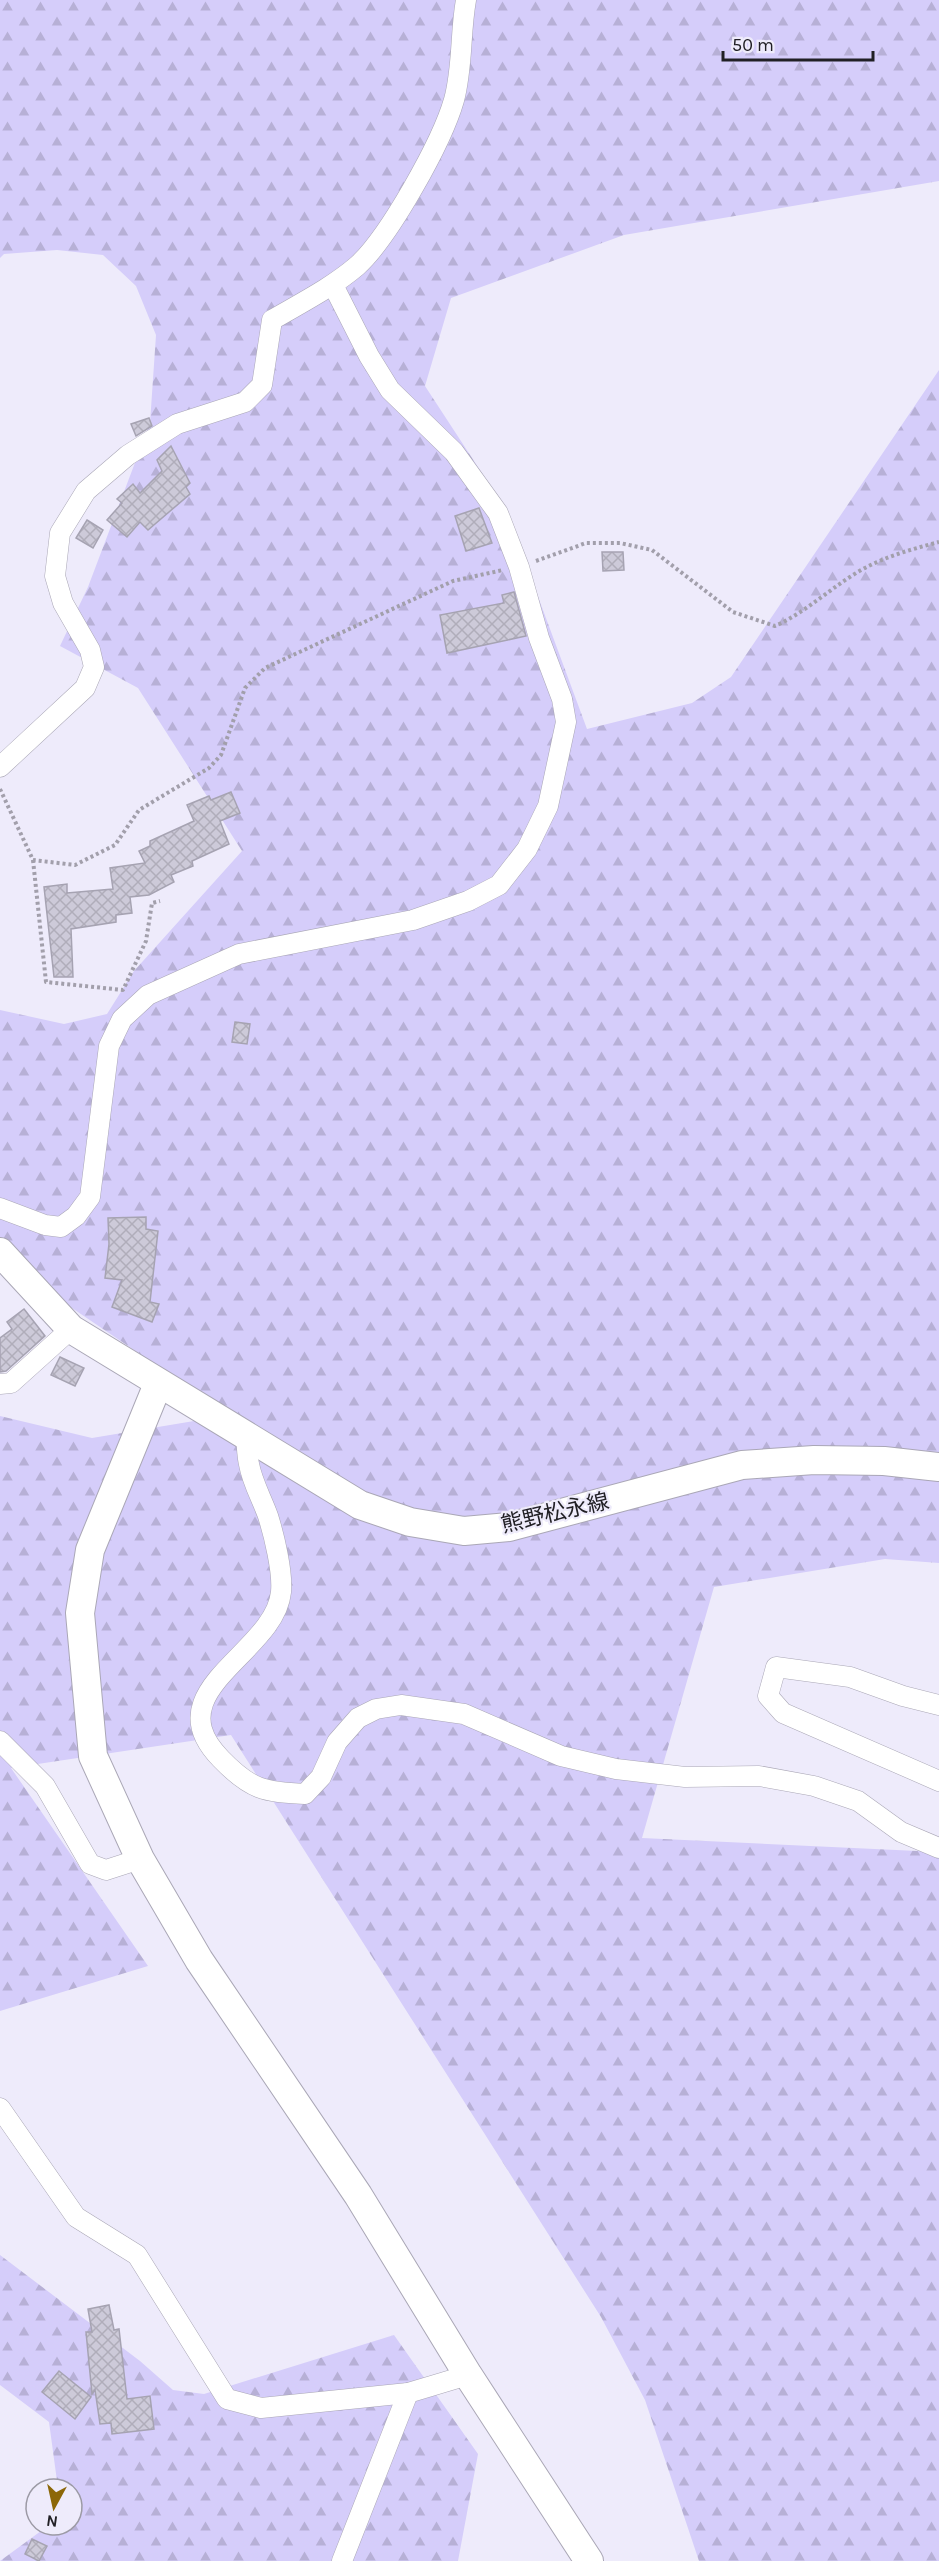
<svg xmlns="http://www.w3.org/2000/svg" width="939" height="2561" viewBox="0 0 939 2561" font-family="Karla,'Noto Sans JP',sans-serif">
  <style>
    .forest { fill: url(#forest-firs) }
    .building { fill: url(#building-cross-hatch); stroke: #a6a3b2; stroke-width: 1.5 }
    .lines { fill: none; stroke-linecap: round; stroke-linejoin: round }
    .street-casing { stroke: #aaa7b6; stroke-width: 21 }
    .secondary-casing { stroke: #aaa7b6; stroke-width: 30 }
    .path { stroke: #a29fab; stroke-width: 4; stroke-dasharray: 3 3; stroke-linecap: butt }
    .street { stroke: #fff; stroke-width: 20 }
    .secondary { stroke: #fff; stroke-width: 28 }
    .labels { text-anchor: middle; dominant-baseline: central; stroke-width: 4.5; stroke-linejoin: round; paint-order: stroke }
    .street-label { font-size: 22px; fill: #212025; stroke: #eeebfb }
  </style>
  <defs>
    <pattern id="forest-firs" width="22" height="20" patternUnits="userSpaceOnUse" patternTransform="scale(1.5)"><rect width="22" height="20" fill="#d5cdfa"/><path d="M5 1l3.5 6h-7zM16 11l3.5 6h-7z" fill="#b7b0d6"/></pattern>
    <pattern id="building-cross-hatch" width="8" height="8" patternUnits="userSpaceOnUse" patternTransform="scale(1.5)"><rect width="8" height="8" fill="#cdcad9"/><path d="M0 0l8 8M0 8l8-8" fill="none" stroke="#b0adba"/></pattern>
  </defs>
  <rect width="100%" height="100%" fill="#eeebfb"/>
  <g class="forest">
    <polygon points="0,0 939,0 939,181 624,235 451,298 425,386 506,510 587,729 692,703 731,677 939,370 939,1563 885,1559 714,1587 642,1838 939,1852 939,2561 699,2561 645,2400 601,2317 231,1735 11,1768 148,1966 0,2011 0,1416 92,1438 230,1415 38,1285 0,1241 0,1010 64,1024 107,1014 134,971 242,851 138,688 60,646 88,587 150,423 156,335 136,286 103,255 57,250 4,254 0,258"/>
    <polygon points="0,2255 140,2361 173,2390 204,2394 394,2335 478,2454 458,2561 0,2561 41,2531 43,2525 72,2525 72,2489 54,2489 57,2481 49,2422 0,2385"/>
  </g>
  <g class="building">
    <polygon points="149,418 152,426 136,436 131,424"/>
    <polygon points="171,446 190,483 186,487 190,494 148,530 140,522 127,537 107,520 122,503 117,499 133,484 140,493 162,471 157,460"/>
    <polygon points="479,508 492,543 466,551 455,516"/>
    <polygon points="87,520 103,530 93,548 76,538"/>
    <polygon points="602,552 623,552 624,570 603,571"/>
    <polygon points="514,592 526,636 447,653 440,615 504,603 502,595"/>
    <polygon points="231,792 240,813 220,821 229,844 192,861 193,866 171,875 174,882 149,895 130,897 132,913 116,915 116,922 71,929 73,977 54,977 44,887 67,884 67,893 113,889 110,868 145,863 139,851 150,846 150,841 194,821 187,805 209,796 211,800"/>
    <polygon points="235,1022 250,1024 247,1044 232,1042"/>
    <polygon points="146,1217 146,1229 158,1231 150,1302 159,1304 152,1322 112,1307 122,1280 105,1278 109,1244 108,1218"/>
    <polygon points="24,1309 45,1336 6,1371 0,1372 0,1338 12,1329 7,1322"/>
    <polygon points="60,1357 84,1368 75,1386 51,1375"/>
    <polygon points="109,2305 114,2330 119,2329 127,2399 150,2396 154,2429 112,2434 111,2423 100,2424 95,2390 92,2394 86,2332 92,2332 88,2309"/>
    <polygon points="59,2371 91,2397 75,2419 42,2392"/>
    <polygon points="32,2539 47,2546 39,2561 25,2554"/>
  </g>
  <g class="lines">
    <g class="street-casing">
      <g id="street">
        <path d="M0 767 85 688 94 667 90 650 63 603 55 576 60 533 86 491 128 455 177 424 245 402 262 385 272 320C301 303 331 288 357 266 389 237 442 142 454 100 463 67 460 33 466 0"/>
        <polyline points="0,1208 45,1225 61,1227 76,1216 90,1197 109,1046 122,1019 148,995 239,954 413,920 468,901 499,885 527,849 548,806 566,722 562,699 539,638 519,567 498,513 454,452 390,390 369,356 333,285"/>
        <polyline points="0,1384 11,1383 71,1329"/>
        <path d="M246 1437C247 1446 247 1456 249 1464 252 1482 262 1499 268 1516 274 1535 283 1572 281 1592 275 1654 153 1690 221 1759 251 1790 264 1792 305 1794L321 1777 337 1742 358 1718 376 1709 401 1705 464 1714 561 1756 616 1769 685 1777 759 1776 814 1786 858 1801 901 1832 939 1848"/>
        <polyline points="939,1705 903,1696 850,1677 776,1667 768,1696 783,1713 939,1781"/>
        <polyline points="0,1741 45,1786 90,1864 106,1870 140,1859"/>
        <polyline points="0,2108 76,2217 137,2255 227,2399 261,2408 408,2393 468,2375"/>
        <polyline points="342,2561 408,2393"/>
      </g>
    </g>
    <g class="secondary-casing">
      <g id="secondary">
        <polyline points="0,1252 71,1329 360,1505 410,1522 464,1531 509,1527 742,1465 814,1460 884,1461 939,1467"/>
        <polyline points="158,1384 90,1550 80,1613 93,1756 140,1859 199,1960 358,2195 468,2375 589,2561"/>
      </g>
    </g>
    <g class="path">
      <path d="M536 561 586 543H620L652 550 733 612 775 626C804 613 826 592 853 575 879 558 909 550 939 542"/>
      <polyline points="0,789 33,860 75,865 115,845 139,810 209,768 221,755 245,688 265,668 453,581 503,570"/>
      <polyline points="33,860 46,982 123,990 146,941 152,903 160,901"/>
    </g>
    <use href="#street" class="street"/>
    <use href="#secondary" class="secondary"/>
  </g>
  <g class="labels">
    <g class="street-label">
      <text transform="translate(555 1513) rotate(-13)">熊野松永線</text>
    </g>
  </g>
  <g transform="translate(54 2507) rotate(188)"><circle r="28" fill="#eeebfb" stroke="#9c9aa5" stroke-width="1.5"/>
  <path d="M0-4.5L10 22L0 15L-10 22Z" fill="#8c6708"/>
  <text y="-9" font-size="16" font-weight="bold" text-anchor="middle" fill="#212025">N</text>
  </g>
  <path d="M723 51v9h150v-9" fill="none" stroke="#212025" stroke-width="3"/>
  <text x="732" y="51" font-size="18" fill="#212025" stroke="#eeebfb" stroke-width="4.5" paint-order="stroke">50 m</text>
</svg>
